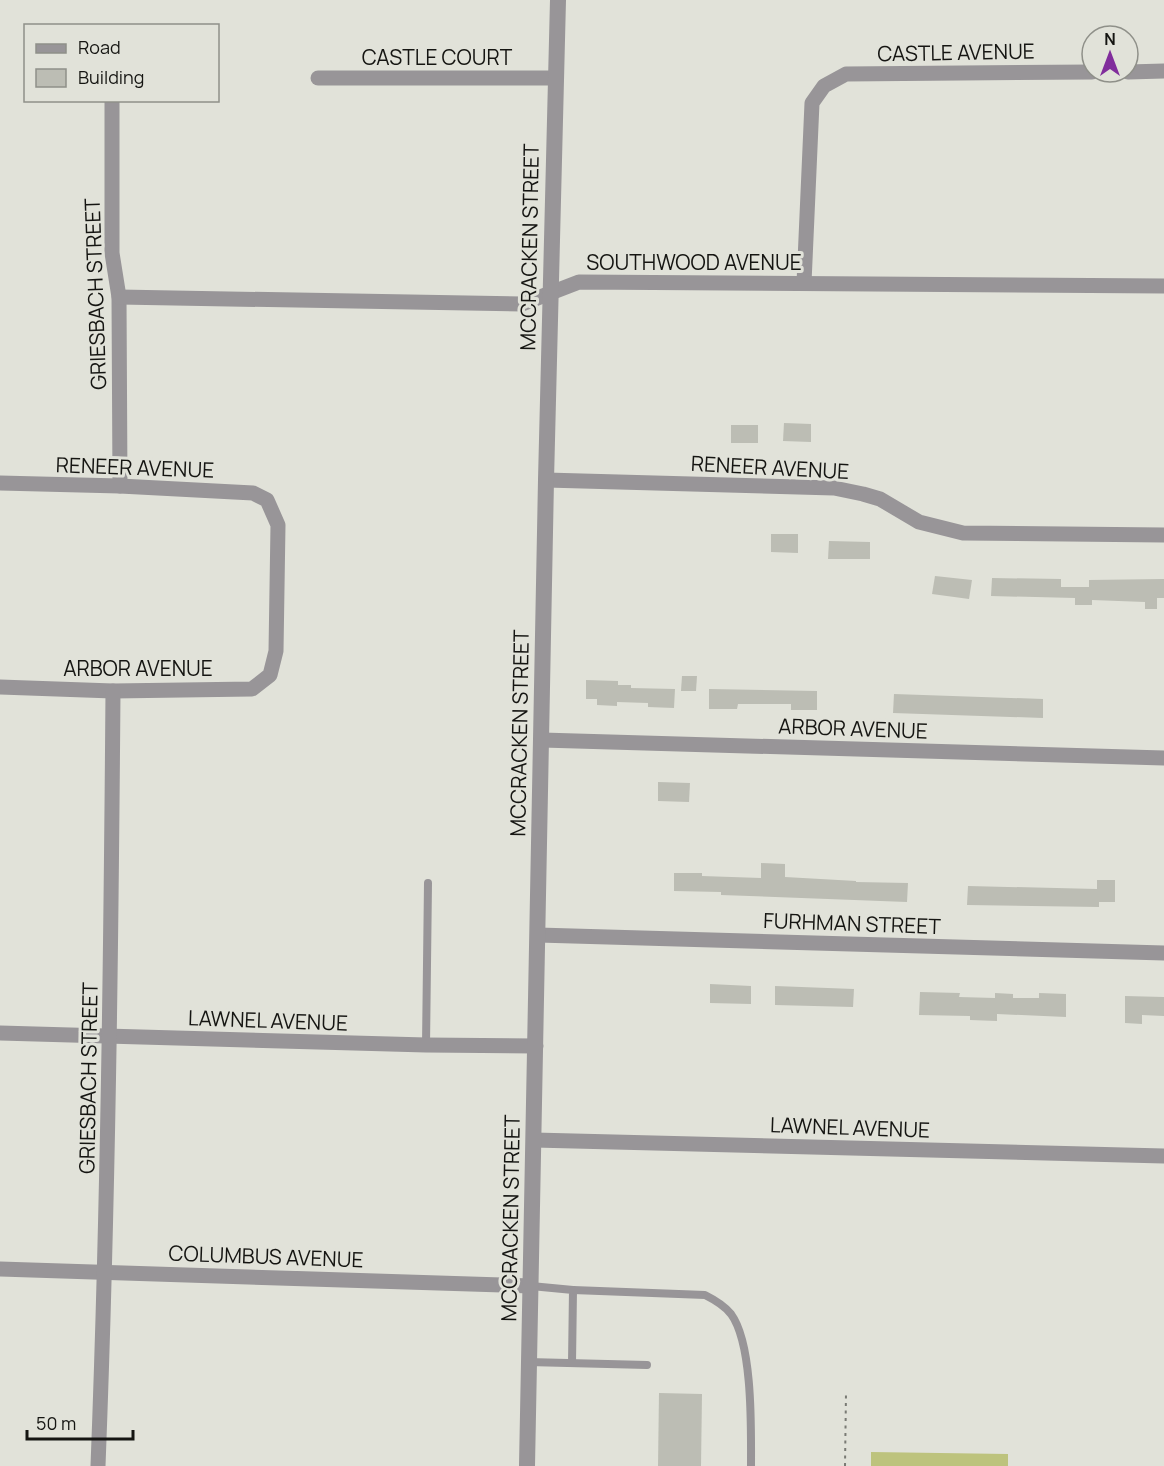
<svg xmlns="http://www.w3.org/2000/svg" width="1164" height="1466" viewBox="0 0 1164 1466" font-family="Manrope,sans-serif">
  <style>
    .green { fill: #bdc37d }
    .building { fill: #bcbdb4 }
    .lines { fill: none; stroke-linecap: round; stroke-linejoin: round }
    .path { stroke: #797a74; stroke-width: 2; stroke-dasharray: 3 4.5; stroke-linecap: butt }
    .service { stroke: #989598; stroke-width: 8 }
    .minor { stroke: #989598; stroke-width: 15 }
    .tertiary { stroke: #989598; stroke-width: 16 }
    .labels { text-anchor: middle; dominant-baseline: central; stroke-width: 6; stroke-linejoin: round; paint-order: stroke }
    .street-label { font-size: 21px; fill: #151512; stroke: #e1e2d9 }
  </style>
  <rect width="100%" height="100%" fill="#e1e2d9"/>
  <polygon class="green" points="871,1452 1008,1454 1008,1466 871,1466"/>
  <g class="building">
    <polygon points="784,423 811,424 811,442 783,441"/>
    <rect x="731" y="425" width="27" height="18"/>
    <polygon points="771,534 798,534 798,553 771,552"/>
    <polygon points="829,541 870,542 870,559 828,559"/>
    <polygon points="935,576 972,580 969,599 932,594"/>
    <polygon points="992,578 1061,579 1061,587 1089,587 1089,580 1164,579 1164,598 1157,598 1157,609 1145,609 1145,602 1092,600 1092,605 1075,605 1075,598 991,596"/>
    <polygon points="682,676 697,676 696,691 681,691"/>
    <polygon points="586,680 618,681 618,685 631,685 631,688 675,689 674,708 648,707 648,703 617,702 617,706 597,705 597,699 586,699"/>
    <polygon points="709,689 817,691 817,710 791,710 791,704 738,704 737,709 709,709"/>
    <polygon points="894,694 1043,699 1043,718 893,713"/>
    <polygon points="658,782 690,783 689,802 658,801"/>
    <polygon points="761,863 785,864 785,877 856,881 856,882 908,883 907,902 721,895 721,892 674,891 674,873 702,873 702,876 761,878"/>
    <polygon points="1097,880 1115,880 1115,902 1099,902 1099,907 967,905 968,886 1097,889"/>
    <polygon points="710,984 751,986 751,1004 710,1003"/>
    <polygon points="775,986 854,989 853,1007 775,1005"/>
    <polygon points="920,992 960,993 959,997 995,998 995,993 1013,994 1013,998 1039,998 1039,993 1066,994 1066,1017 997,1014 997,1021 970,1020 970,1016 919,1015"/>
    <polygon points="1125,996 1164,997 1164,1016 1142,1015 1142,1024 1125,1023"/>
    <polygon points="659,1393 702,1394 701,1466 658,1466"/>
  </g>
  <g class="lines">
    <polyline class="path" points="845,1466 846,1393"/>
    <g class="service">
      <polyline points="426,1045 428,883"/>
      <polyline points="531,1286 573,1290 572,1363"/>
      <path d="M573 1290 705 1295C715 1300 724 1305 731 1314 753 1344 751 1429 751 1466"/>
      <polyline points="528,1362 647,1365"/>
    </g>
    <g class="minor">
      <polyline points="1128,72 1164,71"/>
      <polyline points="318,78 555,78"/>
      <polyline points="112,100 112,253 119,297 120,486"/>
      <polyline points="804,283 812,103 824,86 846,74 1092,72"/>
      <polyline points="119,297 522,304 579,282 1164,286"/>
      <polyline points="546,480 834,488 863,494 880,499 919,522 963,533 1164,535"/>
      <polyline points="0,483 120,486 253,493 267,500 278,525 276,651 270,675 252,689 113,691 0,687"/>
      <polyline points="542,740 1164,758"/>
      <polyline points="538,935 1164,953"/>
      <polyline points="0,1033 426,1045 536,1046"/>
      <polyline points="534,1140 1164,1156"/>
      <polyline points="0,1269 531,1286"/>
      <path d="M98 1466C108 1208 111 949 113 691"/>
    </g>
    <polyline class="tertiary" points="527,1466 546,480 558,0"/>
  </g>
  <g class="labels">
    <g class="street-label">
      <text transform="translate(956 52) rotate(-1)">CASTLE AVENUE</text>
      <text x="437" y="57">CASTLE COURT</text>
      <text transform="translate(529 247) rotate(-89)">MCCRACKEN STREET</text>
      <text x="694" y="262">SOUTHWOOD AVENUE</text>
      <text transform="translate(95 294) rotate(-92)">GRIESBACH STREET</text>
      <text transform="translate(135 467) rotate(2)">RENEER AVENUE</text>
      <text transform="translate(770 467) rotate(3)">RENEER AVENUE</text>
      <text x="138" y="668">ARBOR AVENUE</text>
      <text transform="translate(853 728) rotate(2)">ARBOR AVENUE</text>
      <text transform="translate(519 733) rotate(-89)">MCCRACKEN STREET</text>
      <text transform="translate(852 923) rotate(2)">FURHMAN STREET</text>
      <text transform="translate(268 1020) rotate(2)">LAWNEL AVENUE</text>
      <text transform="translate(88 1078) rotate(-89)">GRIESBACH STREET</text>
      <text transform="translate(850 1127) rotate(2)">LAWNEL AVENUE</text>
      <text transform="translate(510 1218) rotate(-89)">MCCRACKEN STREET</text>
      <text transform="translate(266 1256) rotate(2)">COLUMBUS AVENUE</text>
    </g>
  </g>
  <rect x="24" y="24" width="195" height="78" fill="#e1e2d9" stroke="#8f9089" stroke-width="1.5"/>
  <rect x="36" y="44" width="30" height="9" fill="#989598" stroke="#8f9089" stroke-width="1.5"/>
  <text x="78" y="54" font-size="18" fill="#151512">Road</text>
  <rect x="36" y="69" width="30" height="18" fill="#bcbdb4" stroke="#8f9089" stroke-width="1.5"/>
  <text x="78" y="84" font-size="18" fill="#151512">Building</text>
  <g transform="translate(1110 54)"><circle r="28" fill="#e1e2d9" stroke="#8f9089" stroke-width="1.5"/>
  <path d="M0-4.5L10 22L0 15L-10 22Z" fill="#812d9c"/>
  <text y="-9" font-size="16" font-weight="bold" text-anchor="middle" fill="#151512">N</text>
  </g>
  <path d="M27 1430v9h106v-9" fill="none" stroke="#151512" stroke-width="3"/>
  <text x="36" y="1430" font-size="18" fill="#151512" stroke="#e1e2d9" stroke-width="4.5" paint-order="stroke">50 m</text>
</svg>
